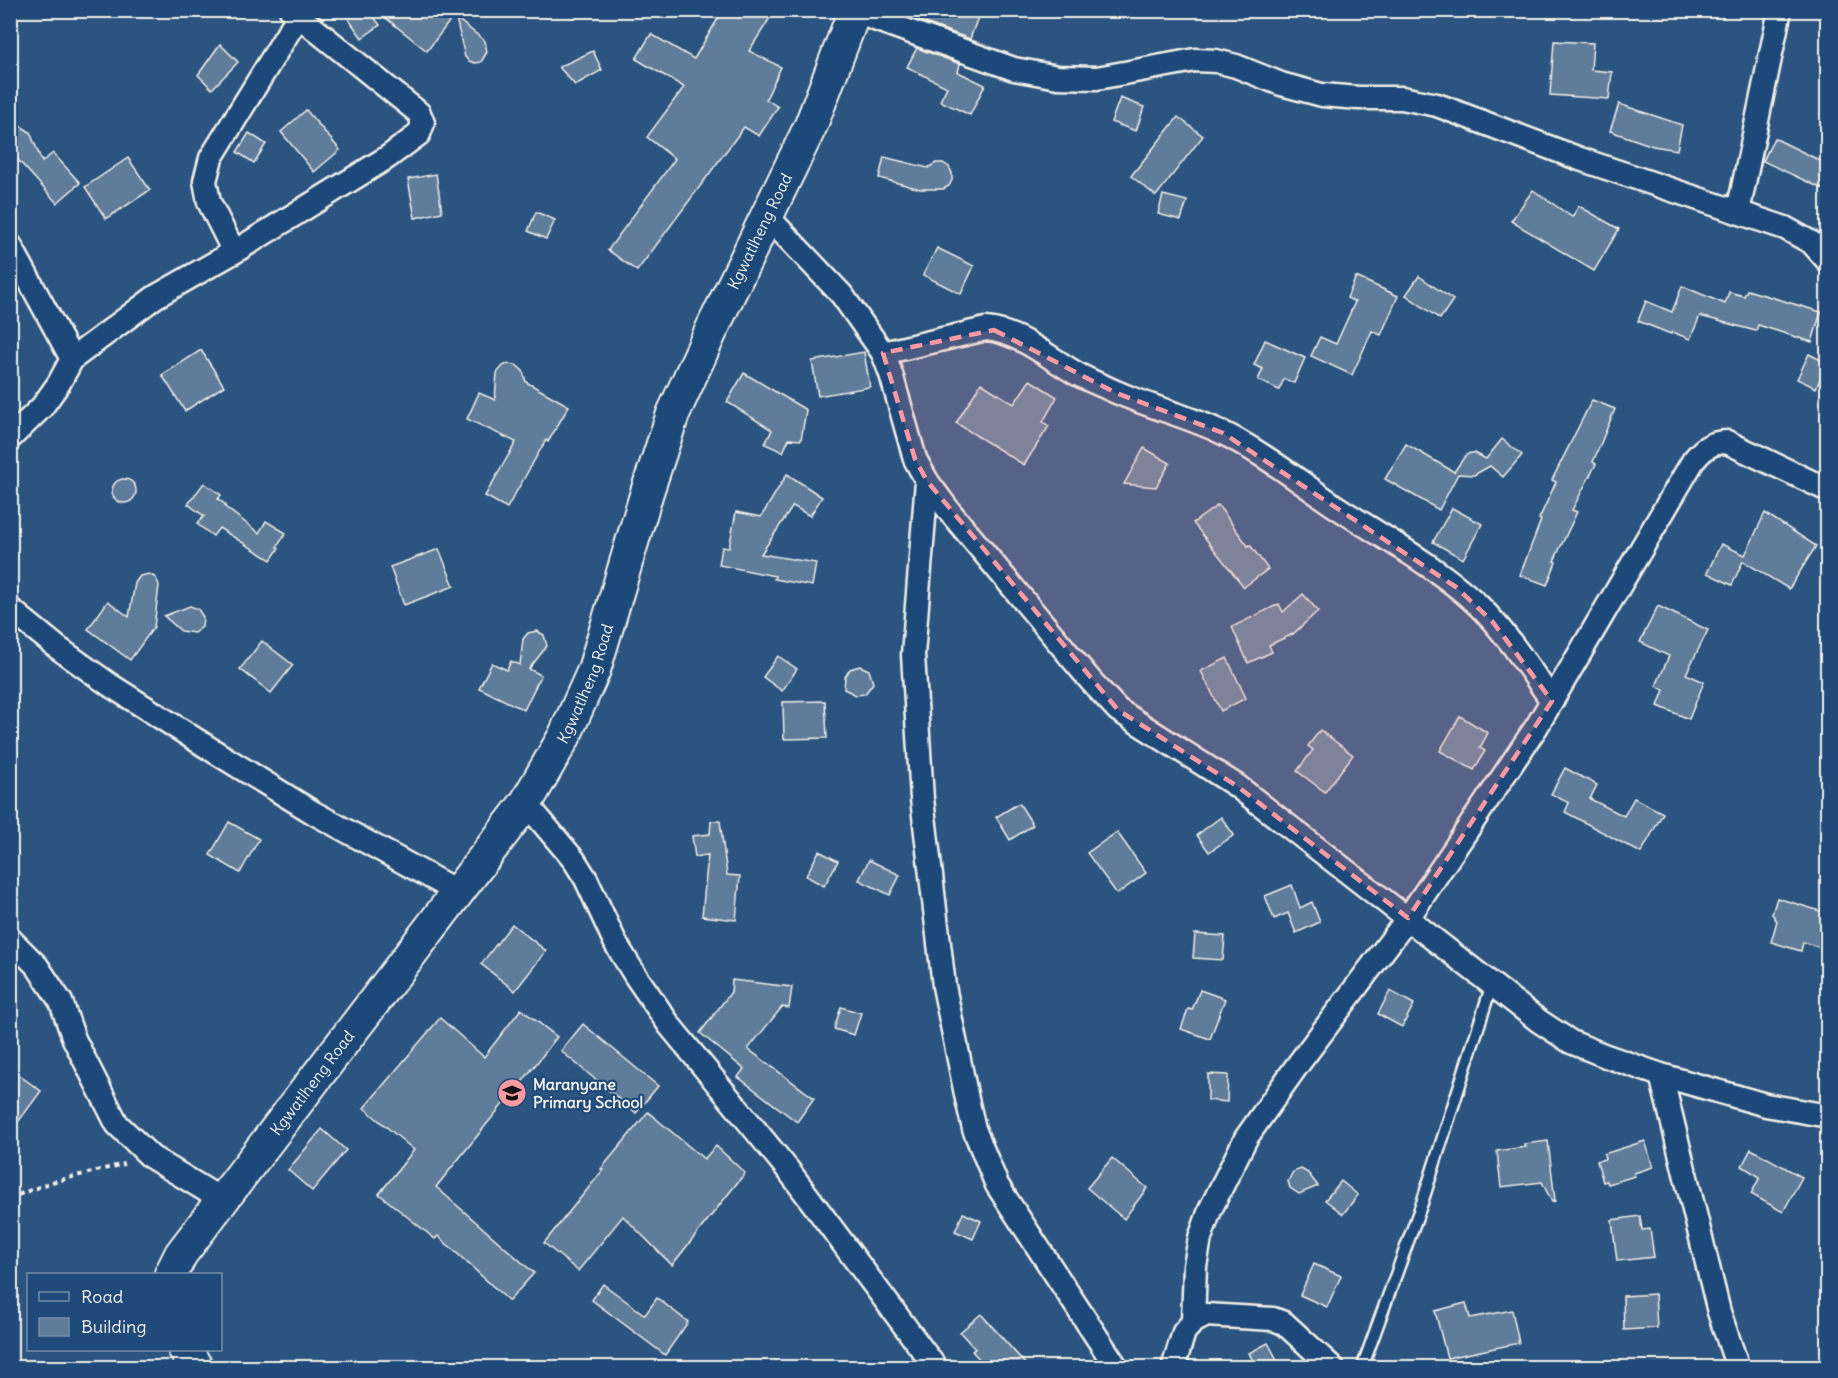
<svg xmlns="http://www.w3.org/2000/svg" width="1838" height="1378" viewBox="0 0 1838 1378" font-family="Delius,sans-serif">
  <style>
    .building { fill: #5e7b9a; stroke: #f4f1e8; stroke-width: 1.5 }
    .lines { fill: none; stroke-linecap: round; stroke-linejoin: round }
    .lane-casing { stroke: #f4f1e8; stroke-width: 15 }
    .street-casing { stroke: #f4f1e8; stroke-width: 27 }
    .secondary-casing { stroke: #f4f1e8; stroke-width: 36 }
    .path { stroke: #f4f1e8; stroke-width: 4; stroke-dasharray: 4.5 4.5; stroke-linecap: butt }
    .lane { stroke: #1f4a7a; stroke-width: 10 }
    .street { stroke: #1f4a7a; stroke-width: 22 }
    .secondary { stroke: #1f4a7a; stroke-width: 32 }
    .marked { fill: #ff9aa2; fill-opacity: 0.2; stroke: #ff9aa2; stroke-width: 4.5; stroke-dasharray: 12 8; stroke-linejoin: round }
    .labels { text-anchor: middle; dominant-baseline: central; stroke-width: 4.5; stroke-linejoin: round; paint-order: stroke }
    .street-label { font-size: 16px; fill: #f4f1e8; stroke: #1f4a7a }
    .poi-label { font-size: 16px; font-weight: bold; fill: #f4f1e8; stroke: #1f4a7a; text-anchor: start }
  </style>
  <rect width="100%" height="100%" fill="#2c5481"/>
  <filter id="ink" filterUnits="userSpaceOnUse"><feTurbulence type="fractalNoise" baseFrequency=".0167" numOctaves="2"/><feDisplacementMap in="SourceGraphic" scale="12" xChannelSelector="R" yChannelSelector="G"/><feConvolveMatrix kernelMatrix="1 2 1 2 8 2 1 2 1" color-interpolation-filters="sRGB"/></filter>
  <g filter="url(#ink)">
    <g class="building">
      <polygon points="342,10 369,10 380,25 362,38"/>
      <polygon points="376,10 458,10 427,51"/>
      <polygon points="723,10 758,10 770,18 749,51 781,67 766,99 778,107 759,136 744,127 637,271 608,250 675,159 647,137 684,87 636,59 651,34 694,59"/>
      <polygon points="959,10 978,17 970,39 892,11"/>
      <polygon points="456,18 485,41 487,52 481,62 475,63 469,61 465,57"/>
      <polygon points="1554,41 1593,43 1591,70 1612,72 1609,99 1550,95"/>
      <polygon points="220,44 238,62 212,89 198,75"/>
      <polygon points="917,48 960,64 958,72 985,85 970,115 940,101 947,87 907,67"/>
      <polygon points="593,51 602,70 575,85 559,67"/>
      <polygon points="1120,98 1144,107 1136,131 1111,122"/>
      <polygon points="1619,104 1682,125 1677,150 1653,146 1610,131"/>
      <polygon points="306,110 340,150 314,172 281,132"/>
      <polygon points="1178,117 1203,136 1156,196 1131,176"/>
      <polygon points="10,119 30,132 42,162 53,153 80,183 57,203 10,151"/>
      <polygon points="249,133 266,144 254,163 237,152"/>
      <polygon points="1774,138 1827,164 1827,191 1763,161"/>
      <polygon points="884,157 928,168 936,163 943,163 949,167 952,173 952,180 949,186 943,189 920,189 879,178"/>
      <polygon points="128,158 150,190 106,219 85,187"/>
      <polygon points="436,174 442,212 415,218 408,179"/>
      <polygon points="1533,190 1572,217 1579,206 1619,229 1594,271 1511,221"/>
      <polygon points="1163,195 1187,201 1181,220 1158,214"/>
      <polygon points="536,212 555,220 546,239 528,231"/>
      <polygon points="937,248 974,266 961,294 923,275"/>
      <polygon points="1419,276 1453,300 1440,319 1406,295"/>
      <polygon points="1356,277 1398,296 1381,335 1372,331 1352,375 1311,356 1320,337 1336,344 1355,302 1347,298"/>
      <polygon points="1682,286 1725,304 1729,292 1744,296 1747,290 1821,312 1812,342 1758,325 1756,331 1700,316 1690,339 1672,332 1671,334 1638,321 1646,301 1672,312"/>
      <polygon points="1265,340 1305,358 1294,383 1284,379 1279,390 1258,380 1263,369 1254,365"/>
      <polygon points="201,350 224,386 185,411 162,375"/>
      <polygon points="864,352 870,387 818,396 812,361"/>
      <polygon points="1809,354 1827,363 1816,388 1797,379"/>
      <polygon points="507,364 516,365 523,371 526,382 569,406 548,442 546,440 507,508 485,496 516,442 467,419 479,393 495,400 497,373 503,366"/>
      <polygon points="744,373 806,410 801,440 789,439 783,452 765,444 772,430 727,402"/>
      <polygon points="1030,380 1057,397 1043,422 1049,426 1024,465 956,423 981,383 1014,404"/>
      <polygon points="1592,400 1615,409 1593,462 1596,464 1572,510 1577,512 1554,561 1556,562 1547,585 1520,575 1541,520 1539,519 1556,482 1552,480"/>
      <polygon points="1502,439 1522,455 1503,477 1490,466 1474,475 1458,474 1439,510 1385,479 1406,444 1454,472 1465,456 1470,453 1475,453 1486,459"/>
      <polygon points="1144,448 1170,463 1156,487 1124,484"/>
      <polygon points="787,474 822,497 810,516 793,506 761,554 816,563 812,586 774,579 775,576 719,565 722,547 729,548 736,512 761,517"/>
      <circle cx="124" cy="491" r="12"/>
      <polygon points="204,483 221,495 218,499 226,505 225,507 259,533 266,521 286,533 277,547 279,548 271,560 219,528 213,536 197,524 204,516 188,504"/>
      <polygon points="1218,505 1248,546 1250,545 1268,569 1244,587 1193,523"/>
      <polygon points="1452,508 1482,524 1463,559 1433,542"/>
      <polygon points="1765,513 1816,546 1789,589 1743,561 1732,585 1707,573 1721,544 1745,555"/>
      <polygon points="439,549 454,586 404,605 390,567"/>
      <polygon points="149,574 156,578 159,585 154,627 130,660 88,629 108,601 129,617 135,583 140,576"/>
      <polygon points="1303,594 1318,611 1293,634 1269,645 1272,652 1248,663 1232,627 1279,604 1283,612"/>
      <polygon points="190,606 198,609 203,617 202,627 194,633 181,631 164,616"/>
      <polygon points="1658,606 1708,630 1686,674 1704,682 1689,719 1658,706 1664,690 1656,686 1669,656 1640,642"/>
      <polygon points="537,631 544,635 547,646 529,669 541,675 524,710 479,688 492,663 507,670 511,661 520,665 523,639 528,633"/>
      <polygon points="262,641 293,665 271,693 240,669"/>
      <polygon points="778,656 797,669 782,691 763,677"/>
      <polygon points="1227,658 1246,698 1221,711 1201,671"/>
      <polygon points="860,666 869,670 873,683 865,694 856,695 844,689 845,677 850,669"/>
      <polygon points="825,701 827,738 784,739 783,702"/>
      <polygon points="1460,716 1488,733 1480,748 1485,751 1474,770 1440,751"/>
      <polygon points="1320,730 1353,755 1325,792 1297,771 1313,750 1308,746"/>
      <polygon points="1565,768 1597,785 1590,799 1624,816 1634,798 1663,813 1641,853 1565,812 1569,803 1551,794"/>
      <polygon points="1019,803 1033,825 1010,840 996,817"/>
      <polygon points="1221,817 1234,835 1209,852 1197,835"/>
      <polygon points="711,821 720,821 727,875 740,876 736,920 702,916 708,855 695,857 692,836 710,834"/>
      <polygon points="229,822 259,839 240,873 210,855"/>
      <polygon points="1117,832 1146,873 1117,894 1087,853"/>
      <polygon points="819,851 838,861 824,886 806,876"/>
      <polygon points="869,860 900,875 890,895 859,880"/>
      <polygon points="1292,885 1300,908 1312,902 1320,922 1296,933 1288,913 1274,919 1265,896"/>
      <polygon points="1777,898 1827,913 1827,950 1803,942 1801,951 1771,942 1777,921 1772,914"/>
      <polygon points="512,924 546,951 515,991 481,964"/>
      <polygon points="1195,934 1225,936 1223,960 1193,958"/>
      <polygon points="732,980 792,987 789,1008 782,1007 748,1049 814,1098 797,1122 738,1077 744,1069 700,1033 731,992"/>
      <polygon points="1200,990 1225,999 1210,1039 1181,1029 1188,1009 1192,1010"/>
      <polygon points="1390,991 1414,1004 1402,1027 1378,1014"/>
      <polygon points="841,1007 861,1013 854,1035 834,1029"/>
      <polygon points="521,1009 557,1037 512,1095 511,1094 436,1187 534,1273 509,1301 438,1236 435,1239 379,1194 414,1150 364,1108 440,1018 484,1057"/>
      <polygon points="583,1024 658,1086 636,1113 561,1051"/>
      <polygon points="10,1069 41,1091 10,1133"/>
      <polygon points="1208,1074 1228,1075 1227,1102 1208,1100"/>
      <polygon points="648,1112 704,1159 716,1146 745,1173 672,1265 623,1216 578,1271 544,1243 603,1170 601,1169"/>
      <polygon points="322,1129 346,1150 312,1191 288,1170"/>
      <polygon points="1548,1141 1555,1201 1552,1202 1542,1182 1501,1187 1497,1151 1526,1147 1524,1144"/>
      <polygon points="1645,1141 1653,1167 1634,1173 1635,1176 1608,1184 1607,1181 1603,1182 1597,1161 1605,1159 1604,1154"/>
      <polygon points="1751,1149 1802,1177 1783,1212 1751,1194 1760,1177 1742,1166"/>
      <polygon points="1112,1158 1147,1188 1124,1219 1087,1188"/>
      <polygon points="1301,1169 1308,1173 1318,1186 1299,1194 1290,1188 1288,1181 1293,1172"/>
      <polygon points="1341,1181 1358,1195 1343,1214 1325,1200"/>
      <polygon points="963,1213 981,1221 973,1239 955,1231"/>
      <polygon points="1640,1216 1642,1230 1650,1229 1654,1257 1617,1261 1612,1220"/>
      <polygon points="1314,1264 1341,1276 1327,1307 1300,1295"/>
      <polygon points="603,1284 645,1315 657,1298 688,1322 665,1355 592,1300"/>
      <polygon points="1655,1294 1657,1328 1624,1330 1623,1296"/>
      <polygon points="1466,1303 1470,1318 1512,1310 1519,1343 1447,1358 1435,1311"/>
      <polygon points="981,1314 1029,1368 987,1368 972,1351 975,1349 960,1332"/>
      <polygon points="1268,1343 1274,1354 1280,1368 1257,1368 1249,1353"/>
    </g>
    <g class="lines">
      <g class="lane-casing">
        <polyline id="lane" points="1362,1368 1422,1203 1492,984"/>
      </g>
      <g class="street-casing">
        <g id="street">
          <polyline points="855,12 1014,69 1058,77 1097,78 1195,60 1216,61 1236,66 1281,84 1322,95 1359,98 1402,98 1437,105 1580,159 1785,228 1812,243 1828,261"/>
          <polyline points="1738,212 1780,10"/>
          <polyline points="768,217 842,295 883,353 891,374 915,459 927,481 950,512 1091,681 1118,710 1237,786 1539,1021 1571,1042 1606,1056 1661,1075 1766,1105 1828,1116"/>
          <polyline points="10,245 72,359"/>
          <polyline points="234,252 209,202 205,181 211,158 302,10"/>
          <path d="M883 353 986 329C1020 332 1050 359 1079 375 1087 379 1095 383 1103 386 1141 405 1183 414 1221 432 1260 451 1296 479 1332 504 1380 536 1434 564 1477 604 1506 632 1529 668 1552 701"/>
          <polyline points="10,438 42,407 59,383 72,359 155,297 234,252 388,157 419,134 423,123 419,113 291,10"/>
          <polyline points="927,481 913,655 922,799 944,986 967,1099 974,1129 997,1185 1117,1368"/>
          <polyline points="10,609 58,648 110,685 212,750 314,813 458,892"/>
          <polyline points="526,803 574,860 586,879 616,944 635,975 670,1026 789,1171 936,1368"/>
          <polyline points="10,939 37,966 61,1002 74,1039 117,1124 151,1157 222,1200"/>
          <polyline points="1661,1075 1719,1312 1738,1368"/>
          <path d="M1193 1322 1195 1266 1200 1238 1210 1210 1246 1138 1296 1067 1408 918 1537 726 1693 461C1703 449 1710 442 1727 442L1828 490"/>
          <polyline points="1173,1368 1184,1332 1193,1322 1206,1315 1273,1319 1284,1323 1333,1368"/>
        </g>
      </g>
      <g class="secondary-casing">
        <g id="secondary">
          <path id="s1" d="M171 1274 181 1254 526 803 564 737 594 670 647 492 673 414 712 329 811 125 855 10"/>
          <polyline points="185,1350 197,1368"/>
        </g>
      </g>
      <polyline class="path" points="10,1198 52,1182 124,1164"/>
      <use href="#lane" class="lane"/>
      <use href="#street" class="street"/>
      <use href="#secondary" class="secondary"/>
    </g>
  </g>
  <path class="marked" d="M994 330 1116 393 1223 433 1456 587 1492 621 1552 701 1408 918 1237 786 1118 710 927 481 915 459 883 353Z"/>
  <defs>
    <g id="school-disc" transform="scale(1.5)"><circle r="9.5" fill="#ff9aa2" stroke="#1f4a7a"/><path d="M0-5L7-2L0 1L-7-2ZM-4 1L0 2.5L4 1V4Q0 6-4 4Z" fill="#111"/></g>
  </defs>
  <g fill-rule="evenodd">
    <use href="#school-disc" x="512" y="1093"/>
  </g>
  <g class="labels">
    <g class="street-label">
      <text stroke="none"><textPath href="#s1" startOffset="1210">Kgwatlheng Road</textPath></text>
      <text stroke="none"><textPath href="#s1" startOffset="724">Kgwatlheng Road</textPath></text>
      <text stroke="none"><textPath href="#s1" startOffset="238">Kgwatlheng Road</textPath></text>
    </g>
    <g class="poi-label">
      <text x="533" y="1084">Maranyane<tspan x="533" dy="18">Primary School</tspan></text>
    </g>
  </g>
  <rect width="1838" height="1378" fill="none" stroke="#1f4a7a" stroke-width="36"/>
  <rect x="18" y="18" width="1802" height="1342" fill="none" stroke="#f4f1e8" stroke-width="2" filter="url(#ink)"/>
  <rect x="27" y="1273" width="195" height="78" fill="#1f4a7a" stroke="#748da6" stroke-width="1.5"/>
  <rect x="39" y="1292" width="30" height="9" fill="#1f4a7a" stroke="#748da6" stroke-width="1.5"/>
  <text x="81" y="1303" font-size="18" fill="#f4f1e8">Road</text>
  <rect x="39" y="1318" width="30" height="18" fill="#5e7b9a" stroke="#748da6" stroke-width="1.5"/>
  <text x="81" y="1333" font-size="18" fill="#f4f1e8">Building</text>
</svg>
